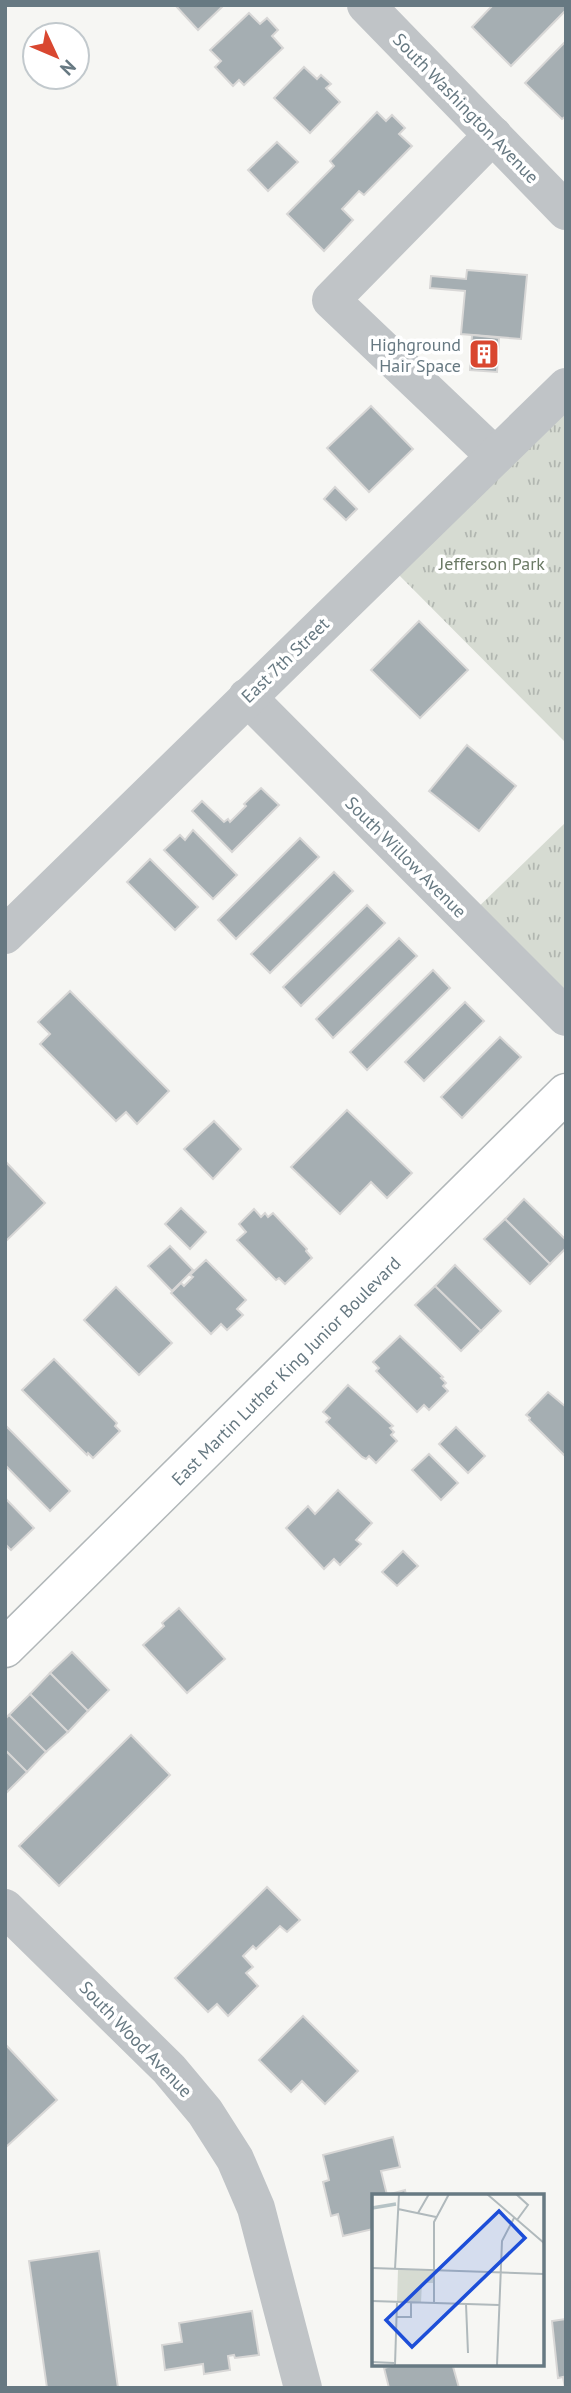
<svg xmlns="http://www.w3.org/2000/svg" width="571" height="2393" viewBox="0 0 571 2393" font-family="'PT Sans',sans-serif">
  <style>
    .park { fill: url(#park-tufts) }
    .building { fill: #a5aeb2; stroke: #d8d7d6; stroke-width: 2 }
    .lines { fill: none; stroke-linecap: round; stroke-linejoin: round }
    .major-casing { stroke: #b1b7b9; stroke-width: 41 }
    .minor { stroke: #c0c4c7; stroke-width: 38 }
    .major { stroke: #fff; stroke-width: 38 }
    .labels { text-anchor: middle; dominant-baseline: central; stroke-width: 7; stroke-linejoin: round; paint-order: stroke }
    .street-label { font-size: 18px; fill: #677982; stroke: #fff }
    .poi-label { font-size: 18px; fill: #677982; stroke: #fff; text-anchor: end }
    .park-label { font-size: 18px; fill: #6b7a65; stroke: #fff }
    .inset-river { fill: none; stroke: #b5c2c5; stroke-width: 3.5 }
    .inset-road { fill: none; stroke: #b0b9bc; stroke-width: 2 }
    .view { fill: #1d4ed8; fill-opacity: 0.15; stroke: #1d4ed8; stroke-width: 3.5 }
    .inset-edge { fill: none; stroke: #677982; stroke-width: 3.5 }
  </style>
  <defs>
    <pattern id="park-tufts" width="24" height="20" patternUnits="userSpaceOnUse" patternTransform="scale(1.75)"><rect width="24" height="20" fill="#d6dbd2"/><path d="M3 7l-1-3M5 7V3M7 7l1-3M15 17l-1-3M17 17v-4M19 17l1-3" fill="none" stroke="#b1b6b0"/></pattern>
  </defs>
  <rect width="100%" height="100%" fill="#f6f6f3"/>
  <g class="park">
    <polygon points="566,387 566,743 386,562"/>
    <polygon points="566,822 566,1017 467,918"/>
  </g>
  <g class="building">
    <polygon points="175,5 224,5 198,30"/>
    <polygon points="493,5 566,5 566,10 511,66 472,27"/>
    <polygon points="249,13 260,24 267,18 278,30 272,36 283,48 244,85 239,80 233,86 215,67 221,61 210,50"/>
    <polygon points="566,41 566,116 562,119 525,83"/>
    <polygon points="304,67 317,79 321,75 331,84 326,88 340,102 310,133 274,98"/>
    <polygon points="377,112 386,121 392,115 405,128 399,134 412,146 364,195 359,191 342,209 353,220 324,251 287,214 334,166 330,161"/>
    <polygon points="277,142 298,162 268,191 248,170"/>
    <polygon points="467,270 527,275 521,339 461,334 465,291 430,288 431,276 466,279"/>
    <polygon points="472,335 499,338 497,372 470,370"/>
    <polygon points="371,406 413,449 369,492 327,448"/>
    <polygon points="335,487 357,509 346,520 324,499"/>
    <polygon points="419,621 468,670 420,718 371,670"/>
    <polygon points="467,745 516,786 479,831 429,791"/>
    <polygon points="261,788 279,805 232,852 192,811 202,801 224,822 228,819 230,822 246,806 244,804"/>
    <polygon points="193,830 237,875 213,899 164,850 180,835 185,840"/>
    <polygon points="300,838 319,857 236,939 218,920"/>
    <polygon points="150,859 198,907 175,930 127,882"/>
    <polygon points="334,872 353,891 270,973 251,954"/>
    <polygon points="367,905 385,923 301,1006 283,987"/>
    <polygon points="399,938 417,956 333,1038 316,1019"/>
    <polygon points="433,970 450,988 367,1070 350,1052"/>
    <polygon points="70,991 169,1091 137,1124 126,1112 116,1121 40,1044 50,1034 38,1022"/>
    <polygon points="465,1002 484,1021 424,1081 405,1062"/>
    <polygon points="500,1037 521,1057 462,1118 441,1097"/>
    <polygon points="347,1110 412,1173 387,1198 371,1182 340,1214 291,1167"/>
    <polygon points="214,1121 241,1149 213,1179 184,1149"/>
    <polygon points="5,1161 45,1203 5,1242"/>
    <polygon points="524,1199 566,1240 566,1248 550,1264 505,1219"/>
    <polygon points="181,1208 206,1232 190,1249 165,1224"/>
    <polygon points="254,1209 261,1217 265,1213 268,1217 273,1213 307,1249 306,1251 312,1258 285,1284 279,1278 276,1280 237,1240 246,1232 239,1224"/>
    <polygon points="505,1219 550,1264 530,1284 484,1239"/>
    <polygon points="170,1246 193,1270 172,1291 148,1266"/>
    <polygon points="206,1260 246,1300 237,1309 243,1315 227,1330 221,1324 211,1334 171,1293 181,1283 184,1286 193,1277 190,1275"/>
    <polygon points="455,1265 501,1311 481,1331 435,1286"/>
    <polygon points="435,1286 481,1331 461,1351 415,1305"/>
    <polygon points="116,1287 172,1343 139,1375 84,1320"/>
    <polygon points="400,1336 443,1377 441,1378 446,1383 443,1386 448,1391 429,1410 424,1405 417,1412 376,1371 379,1368 373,1362"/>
    <polygon points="54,1359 117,1423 115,1426 120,1431 93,1458 88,1453 87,1455 22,1390"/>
    <polygon points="348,1385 393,1426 390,1428 394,1432 391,1435 397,1441 376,1463 369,1456 366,1459 362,1457 326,1422 330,1418 323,1412"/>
    <polygon points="548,1392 566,1407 566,1457 529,1420 530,1418 526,1415"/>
    <polygon points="5,1425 70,1491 50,1511 5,1465"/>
    <polygon points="456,1427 485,1456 468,1473 439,1444"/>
    <polygon points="429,1454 458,1483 441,1500 412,1470"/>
    <polygon points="338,1490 372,1523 356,1540 361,1544 340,1565 334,1559 324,1569 286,1528 308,1506 315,1514"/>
    <polygon points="5,1498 34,1528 11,1550 5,1544"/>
    <polygon points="403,1551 418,1566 397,1586 382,1572"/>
    <polygon points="179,1608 225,1659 187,1693 143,1645 164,1626 162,1623"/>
    <polygon points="72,1652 109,1690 88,1711 50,1673"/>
    <polygon points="50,1673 88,1711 68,1732 30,1694"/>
    <polygon points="30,1694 68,1732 46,1752 9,1715"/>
    <polygon points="9,1715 46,1752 27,1772 5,1750 5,1719"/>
    <polygon points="131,1735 170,1775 59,1886 19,1846"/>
    <polygon points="5,1750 27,1772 7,1792 5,1790"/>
    <polygon points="267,1887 300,1920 287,1932 280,1926 256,1949 253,1946 243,1956 253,1967 246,1973 258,1986 228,2016 217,2004 208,2012 175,1978"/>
    <polygon points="303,2016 358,2071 325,2104 302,2081 291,2092 259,2060"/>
    <polygon points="5,2044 57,2100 5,2148"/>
    <polygon points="393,2137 400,2167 381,2171 387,2195 405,2190 406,2195 373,2195 373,2229 343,2236 338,2214 331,2216 323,2182 329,2180 323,2155"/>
    <polygon points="99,2251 118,2388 47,2388 29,2261"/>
    <polygon points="252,2311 259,2355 235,2358 234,2355 228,2356 230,2370 204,2374 203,2364 165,2370 162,2345 182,2342 179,2323"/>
    <polygon points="566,2319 566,2388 565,2388 563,2377 558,2378 552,2321"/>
    <polygon points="402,2363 452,2363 459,2388 389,2388 384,2368"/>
  </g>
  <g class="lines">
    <g class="major-casing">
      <polyline id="major" points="5,1648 566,1093"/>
    </g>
    <g class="minor">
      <polyline points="366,5 566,211"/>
      <polyline points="493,135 331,300 495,456"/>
      <polyline points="247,697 566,1017"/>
      <polyline points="5,935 566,387"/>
      <polyline points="5,1908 169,2069 205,2112 235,2159 256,2208 303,2388"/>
    </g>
    <use href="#major" class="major"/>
  </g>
  <defs>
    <g id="building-square" transform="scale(1.575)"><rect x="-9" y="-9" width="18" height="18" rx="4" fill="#d94730" stroke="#fff"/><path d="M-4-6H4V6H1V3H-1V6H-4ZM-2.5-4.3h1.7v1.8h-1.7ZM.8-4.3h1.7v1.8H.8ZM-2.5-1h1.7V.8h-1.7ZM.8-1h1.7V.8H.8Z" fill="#fff"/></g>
  </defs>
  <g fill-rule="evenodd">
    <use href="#building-square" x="484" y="354"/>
  </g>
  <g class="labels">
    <g class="street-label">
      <text transform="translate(466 108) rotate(46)">South Washington Avenue</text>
      <text transform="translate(285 660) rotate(-44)">East 7th Street</text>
      <text transform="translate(406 857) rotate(45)">South Willow Avenue</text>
      <text transform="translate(286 1371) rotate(-45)">East Martin Luther King Junior Boulevard</text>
      <text transform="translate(136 2039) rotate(46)">South Wood Avenue</text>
    </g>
    <g class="poi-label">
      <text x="461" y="344">Highground<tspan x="461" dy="21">Hair Space</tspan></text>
    </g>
    <g class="park-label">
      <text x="492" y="563">Jefferson Park</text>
    </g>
  </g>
  <g transform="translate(372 2194)">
    <rect width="172" height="172" fill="#f6f6f3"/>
    <path d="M26 75 61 76 62 89H50L49 109 25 108Z" fill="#d6dbd2"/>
    <path class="inset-river" d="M0 14 24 10"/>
    <path class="inset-road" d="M115 0 172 49M144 0 156 11 145 26M26 15 64 23M46 19 57 0M0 74 172 80M23 75 27 0M0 107 127 111M62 109V28L77 0M94 110 96 159M25 123H39V109M0 168 22 169M23 171 25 108M125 171 130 47 142 24"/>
    <path class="view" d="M127 17 153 44 40 153 14 126Z"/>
    <rect width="172" height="172" class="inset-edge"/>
  </g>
  <rect width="571" height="2393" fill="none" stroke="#677982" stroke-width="14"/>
  <g transform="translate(56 56) rotate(134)"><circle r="33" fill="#ffffff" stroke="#c2c9cd" stroke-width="2"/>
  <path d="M0-5L12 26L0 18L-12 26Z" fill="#d94730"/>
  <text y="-10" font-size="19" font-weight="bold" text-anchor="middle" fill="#677982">N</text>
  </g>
</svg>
